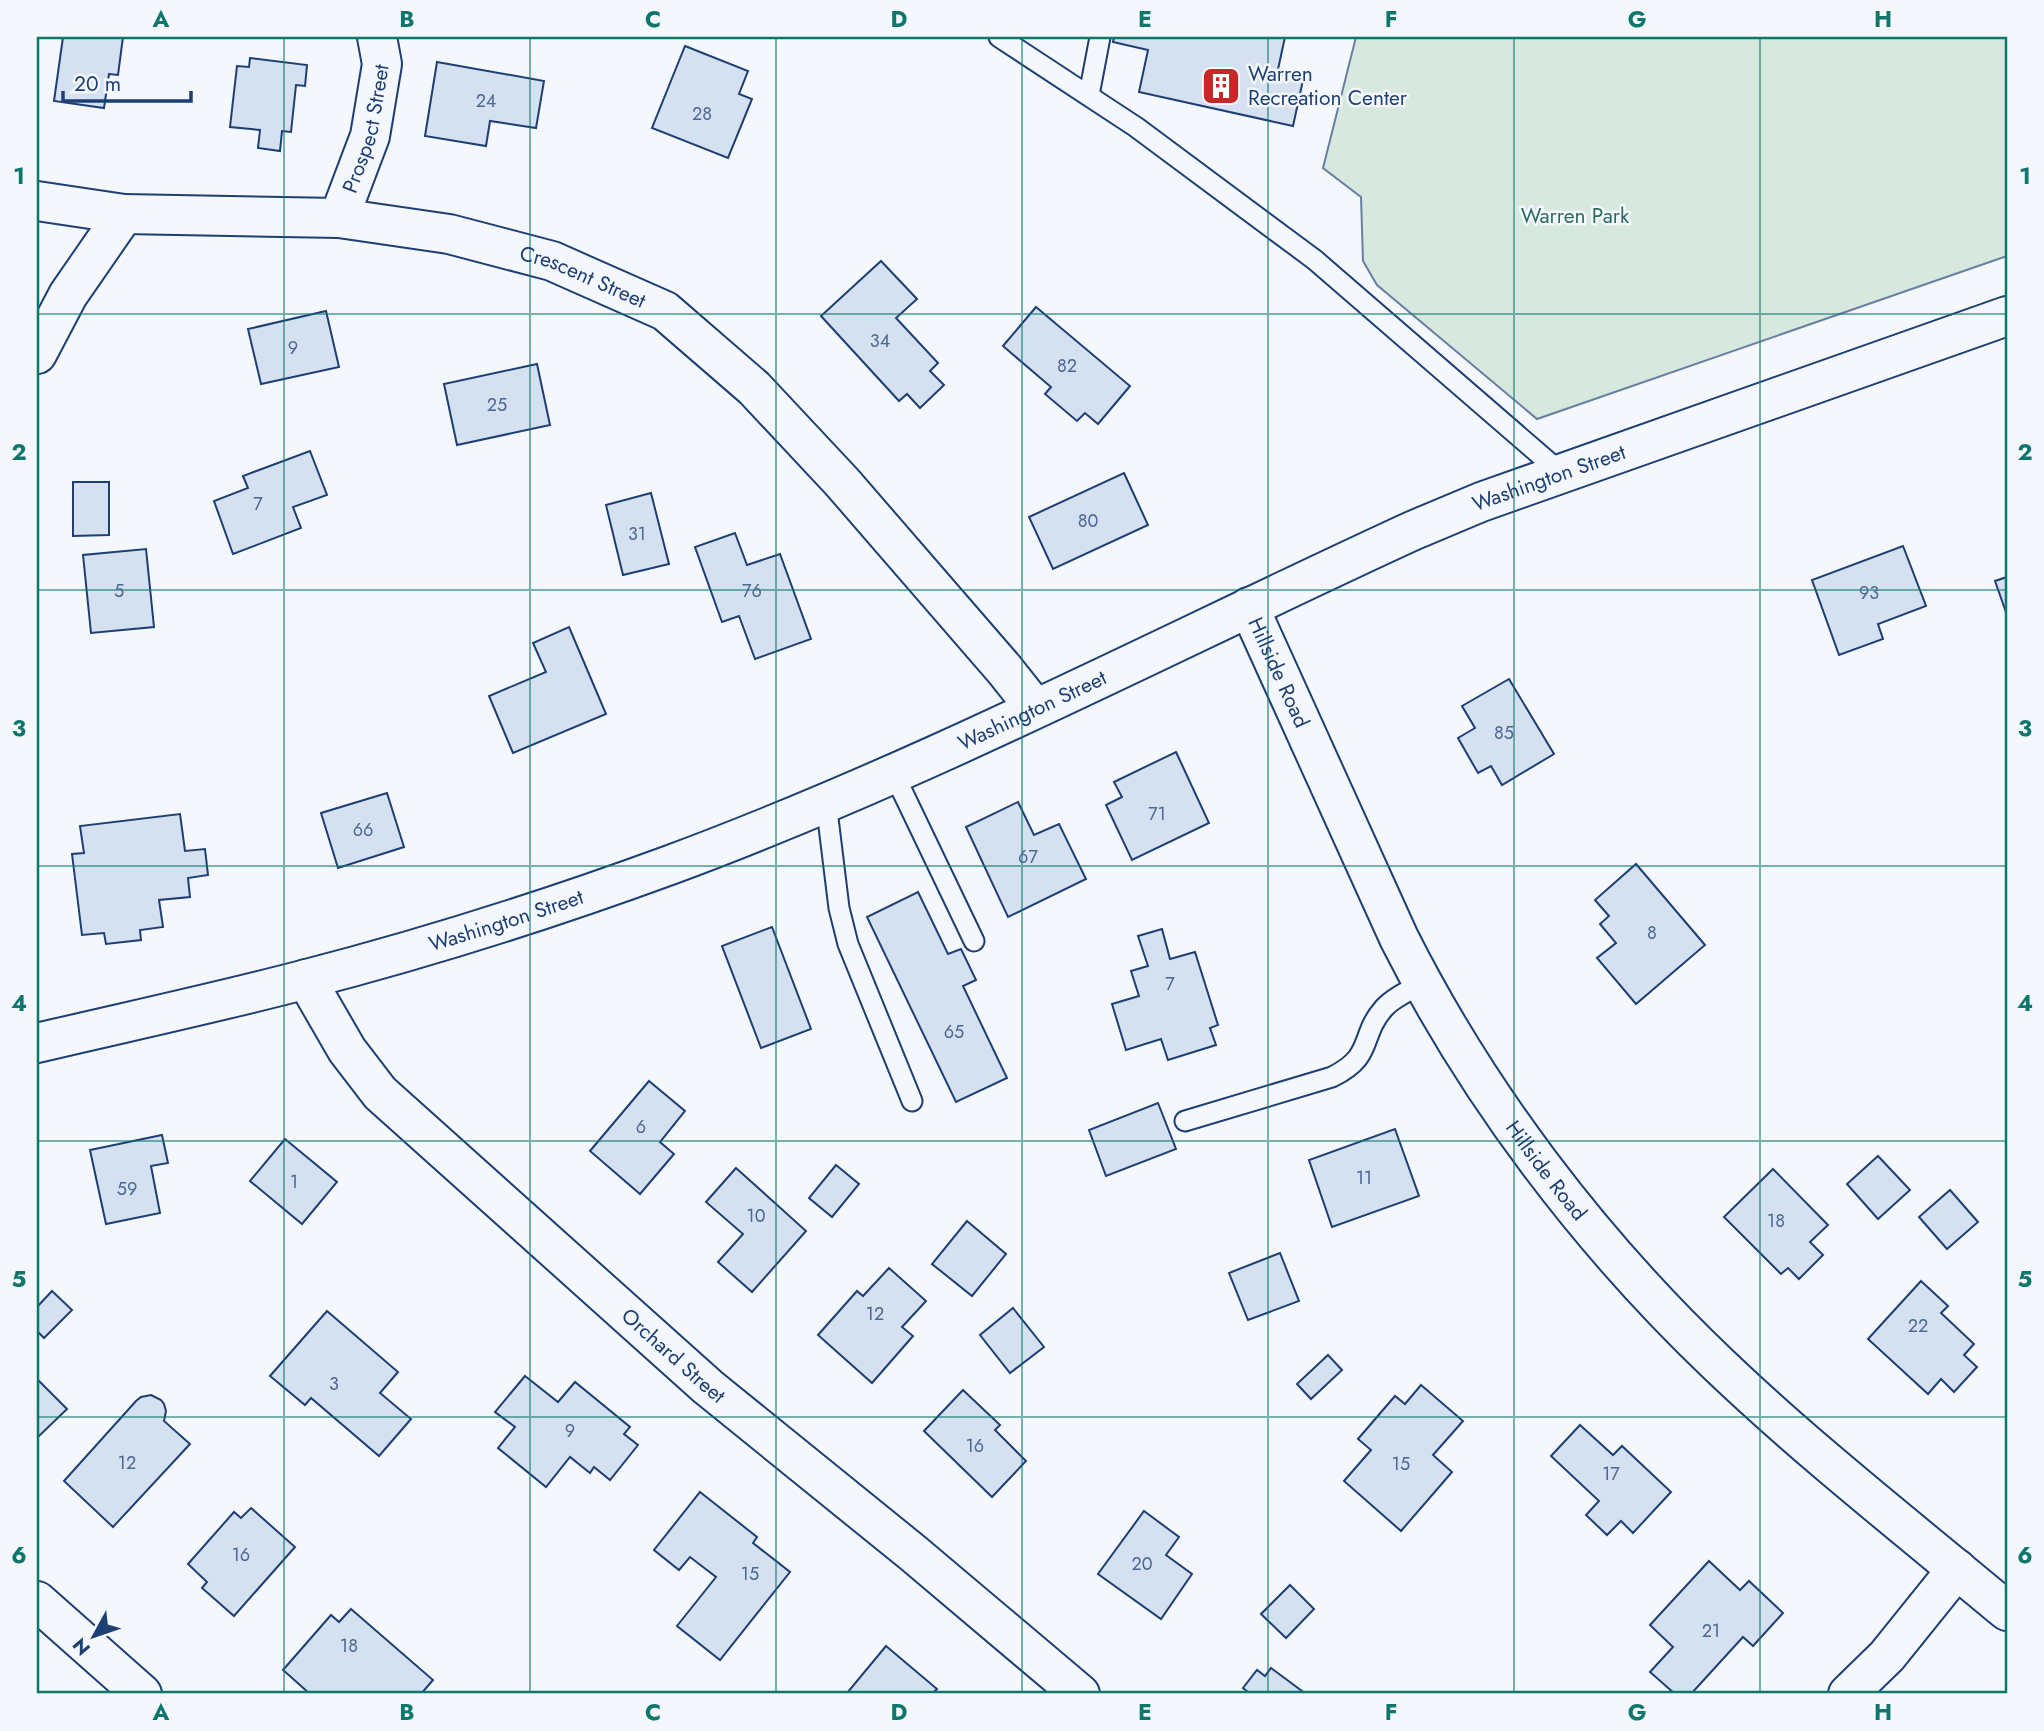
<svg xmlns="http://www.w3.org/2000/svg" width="2044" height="1731" viewBox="0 0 2044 1731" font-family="Jost,sans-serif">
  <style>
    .green { fill: #d7e8df; stroke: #687fa3; stroke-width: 2 }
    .building { fill: #d5e0f0; stroke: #1d3f73; stroke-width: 2 }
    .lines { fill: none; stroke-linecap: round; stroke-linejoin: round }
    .lane-casing { stroke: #1d3f73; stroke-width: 23 }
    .street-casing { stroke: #1d3f73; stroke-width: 42 }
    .secondary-casing { stroke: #1d3f73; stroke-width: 42 }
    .primary-casing { stroke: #1d3f73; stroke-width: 42 }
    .lane { stroke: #f4f7fb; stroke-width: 19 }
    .street { stroke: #f4f7fb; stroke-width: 38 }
    .secondary { stroke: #f4f7fb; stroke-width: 38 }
    .primary { stroke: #f4f7fb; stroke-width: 38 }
    .grid { fill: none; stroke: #0f766e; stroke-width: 2; stroke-opacity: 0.55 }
    .labels { text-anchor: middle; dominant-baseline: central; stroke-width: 5; stroke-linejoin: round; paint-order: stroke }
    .number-label { font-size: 18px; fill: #4b6792 }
    .poi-label { font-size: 21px; fill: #1d3f73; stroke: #f4f7fb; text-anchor: start }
    .street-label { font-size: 21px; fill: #1d3f73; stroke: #f4f7fb }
    .park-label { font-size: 21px; fill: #2c6c60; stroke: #f4f7fb }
    .neatline { fill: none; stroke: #0f766e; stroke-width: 2.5 }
    .grid-label { font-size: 23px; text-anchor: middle; font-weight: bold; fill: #0f766e }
  </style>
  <rect width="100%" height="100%" fill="#f4f7fb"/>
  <polygon class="green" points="1356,37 2007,37 2007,256 1537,419 1377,285 1363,261 1361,197 1323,168"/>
  <g class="building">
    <polygon points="63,37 123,37 118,75 109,74 104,108 54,101"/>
    <polygon points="1114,37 1285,37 1277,74 1303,80 1293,126 1139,92 1148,50 1113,42"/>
    <polygon points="685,46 748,71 739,94 752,99 728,158 652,128"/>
    <polygon points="250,58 307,65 305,86 296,85 291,132 282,131 280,151 258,148 260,130 230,127 237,66 249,67"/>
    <polygon points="437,62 544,81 536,128 490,121 486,146 425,136"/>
    <polygon points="881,261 917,299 896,318 938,363 930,371 944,385 920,408 907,394 899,401 821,316"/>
    <polygon points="1036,307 1130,386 1098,424 1085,413 1077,421 1045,394 1051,387 1003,346"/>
    <polygon points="326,311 339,367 261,384 248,329"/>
    <polygon points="537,364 550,425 457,445 444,384"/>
    <polygon points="310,451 327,495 293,507 301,528 233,554 214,501 248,488 243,476"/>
    <polygon points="1124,473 1148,525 1053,569 1029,517"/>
    <polygon points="73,482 109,482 109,535 73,536"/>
    <polygon points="651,493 669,564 623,575 606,505"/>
    <polygon points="735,533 747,565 780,554 811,639 755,659 739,616 722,622 695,547"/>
    <polygon points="1903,546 1926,606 1878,624 1883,639 1839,655 1812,580"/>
    <polygon points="146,549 154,627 91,633 83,555"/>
    <polygon points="2007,577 2007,615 1995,581"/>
    <polygon points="569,627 606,714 513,753 489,696 546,672 533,643"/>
    <polygon points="1509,679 1554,754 1502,785 1491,766 1478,773 1458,738 1475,728 1462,706"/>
    <polygon points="1176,752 1209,823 1132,860 1106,805 1122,797 1114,782"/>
    <polygon points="387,793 404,847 338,868 321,813"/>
    <polygon points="1018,802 1034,835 1059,824 1086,879 1008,917 966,827"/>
    <polygon points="180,814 185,851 205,849 208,875 188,878 190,897 159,900 163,927 140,930 141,940 106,944 104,933 82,935 72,854 84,853 80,826"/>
    <polygon points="1636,864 1705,945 1636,1004 1597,958 1616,943 1600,924 1609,916 1595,900"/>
    <polygon points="918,892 948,954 961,949 976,980 963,986 1007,1078 956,1102 867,917"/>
    <polygon points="772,927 811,1029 761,1048 722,946"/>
    <polygon points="1162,929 1170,959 1195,952 1218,1025 1210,1028 1216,1045 1168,1060 1161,1039 1126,1050 1112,1004 1139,996 1131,971 1148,966 1138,936"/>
    <polygon points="649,1081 685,1111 660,1142 674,1154 640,1194 590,1151"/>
    <polygon points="1158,1103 1176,1149 1106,1176 1089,1130"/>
    <polygon points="1395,1129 1419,1196 1332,1227 1309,1160"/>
    <polygon points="162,1135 168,1163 151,1166 160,1213 106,1224 90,1150"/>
    <polygon points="285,1139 337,1182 302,1224 250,1181"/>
    <polygon points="1878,1156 1910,1190 1878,1219 1847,1184"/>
    <polygon points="836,1165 859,1184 832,1217 809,1198"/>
    <polygon points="736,1168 806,1231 752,1292 718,1262 743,1234 706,1202"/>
    <polygon points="1773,1169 1828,1225 1810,1242 1823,1255 1799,1279 1788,1268 1781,1274 1724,1217"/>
    <polygon points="1950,1190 1978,1222 1947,1249 1919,1217"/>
    <polygon points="967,1221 1006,1254 972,1296 932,1264"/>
    <polygon points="1280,1253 1299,1301 1248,1320 1229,1273"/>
    <polygon points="889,1268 926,1301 902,1327 913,1336 872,1383 818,1335 857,1291 863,1296"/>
    <polygon points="1921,1281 1948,1306 1941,1313 1974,1344 1964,1355 1977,1367 1954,1392 1941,1379 1928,1394 1868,1339"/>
    <polygon points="52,1291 72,1310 44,1338 37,1331 37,1307"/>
    <polygon points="1013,1308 1044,1347 1010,1373 980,1335"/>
    <polygon points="327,1311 398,1372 380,1393 411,1419 379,1456 311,1398 305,1405 270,1376"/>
    <polygon points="1328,1355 1342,1370 1311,1399 1297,1384"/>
    <polygon points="525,1376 558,1402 575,1382 630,1427 624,1434 638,1445 610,1480 594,1467 590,1473 570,1457 546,1487 498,1448 515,1427 495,1412"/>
    <polygon points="37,1379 67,1409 37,1438"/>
    <polygon points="1421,1385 1463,1421 1433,1455 1452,1472 1401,1531 1344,1481 1371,1450 1358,1439 1395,1396 1405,1404"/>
    <polygon points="963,1390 1000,1425 995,1430 1026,1461 992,1497 924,1431"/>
    <polygon points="151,1395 161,1400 164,1404 166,1411 164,1421 190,1444 113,1527 64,1481 136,1401 141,1397"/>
    <polygon points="1580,1425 1613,1455 1622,1446 1671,1492 1633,1533 1621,1521 1607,1535 1586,1515 1599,1501 1551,1456"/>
    <polygon points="700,1492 757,1537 753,1543 790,1572 720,1660 677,1626 716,1577 690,1557 679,1570 654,1550"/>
    <polygon points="251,1508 295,1547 234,1616 202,1588 207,1582 188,1564 234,1512 241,1518"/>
    <polygon points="1144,1511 1179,1537 1166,1555 1192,1574 1161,1619 1098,1574"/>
    <polygon points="1709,1561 1740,1590 1749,1581 1783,1613 1753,1646 1743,1637 1691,1694 1675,1694 1650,1672 1673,1647 1650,1625"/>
    <polygon points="1290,1585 1314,1609 1286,1638 1261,1614"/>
    <polygon points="351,1609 433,1680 421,1694 310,1694 283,1670 331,1615 339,1622"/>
    <polygon points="886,1646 937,1689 932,1694 847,1693"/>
    <polygon points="1271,1668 1306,1694 1247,1694 1248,1692 1243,1688 1257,1670 1265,1676"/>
  </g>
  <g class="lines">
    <g class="lane-casing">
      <g id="lane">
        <polyline points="999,37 1136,127 1315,260 1560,472"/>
        <polyline points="1089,95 1100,37"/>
        <polyline points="893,772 974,941"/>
        <polyline points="826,802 839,908 848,944 912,1101"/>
        <path d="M1185 1121 1332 1077C1375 1056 1359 1036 1384 1008 1394 997 1409 991 1422 984"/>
      </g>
    </g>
    <g class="street-casing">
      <g id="street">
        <polyline points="37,201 124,214"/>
        <path id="s1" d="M339 218 370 136 382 64 377 37"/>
        <path id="s2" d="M37 354 68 295 124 214 339 218 449 234 552 261 665 311 754 388 842 482 1004 669 1035 708"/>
        <path id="s3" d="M1249 607 1399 938C1478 1095 1590 1242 1718 1364 1809 1451 1910 1530 2007 1611"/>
        <path id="s4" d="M306 979 347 1050 380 1093 708 1387 913 1553 1080 1694"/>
        <polyline points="1848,1694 1887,1656 1957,1569"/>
      </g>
    </g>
    <g class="secondary-casing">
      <polyline id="secondary" points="37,1601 142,1694"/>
    </g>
    <g class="primary-casing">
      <g id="primary">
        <path id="s5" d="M37 1043C126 1022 215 1003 303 980 427 948 550 909 670 865 924 771 1166 644 1412 531L1481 502 2007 316"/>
      </g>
    </g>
    <use href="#lane" class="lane"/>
    <use href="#street" class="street"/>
    <use href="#secondary" class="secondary"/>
    <use href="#primary" class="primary"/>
  </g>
  <path class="grid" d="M284 37V1694M530 37V1694M776 37V1694M1022 37V1694M1268 37V1694M1514 37V1694M1760 37V1694M37 314H2007M37 590H2007M37 866H2007M37 1141H2007M37 1417H2007"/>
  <defs>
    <g id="building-square" transform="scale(2.0125)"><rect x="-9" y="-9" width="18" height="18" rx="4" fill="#c62828" stroke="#f4f7fb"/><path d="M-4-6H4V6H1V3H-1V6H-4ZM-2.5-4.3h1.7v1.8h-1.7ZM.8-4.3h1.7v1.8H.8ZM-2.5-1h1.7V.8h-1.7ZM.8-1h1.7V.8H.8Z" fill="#fff"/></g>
  </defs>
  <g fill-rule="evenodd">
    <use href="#building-square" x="1221" y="86"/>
  </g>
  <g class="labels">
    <g class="number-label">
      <text x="486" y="101">24</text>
      <text x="702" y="114">28</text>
      <text x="880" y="341">34</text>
      <text x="293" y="348">9</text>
      <text x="1067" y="366">82</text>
      <text x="497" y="405">25</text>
      <text x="258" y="504">7</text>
      <text x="1088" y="521">80</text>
      <text x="637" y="534">31</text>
      <text x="119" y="591">5</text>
      <text x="752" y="591">76</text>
      <text x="1869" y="593">93</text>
      <text x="1504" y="733">85</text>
      <text x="1157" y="814">71</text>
      <text x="363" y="830">66</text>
      <text x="1028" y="857">67</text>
      <text x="1652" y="933">8</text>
      <text x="1170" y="984">7</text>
      <text x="954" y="1032">65</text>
      <text x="641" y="1127">6</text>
      <text x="1364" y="1178">11</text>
      <text x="294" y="1182">1</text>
      <text x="127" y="1189">59</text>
      <text x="756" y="1216">10</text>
      <text x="1776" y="1221">18</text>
      <text x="875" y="1314">12</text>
      <text x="1918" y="1326">22</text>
      <text x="334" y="1384">3</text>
      <text x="570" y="1431">9</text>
      <text x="975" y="1446">16</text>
      <text x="127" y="1463">12</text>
      <text x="1401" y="1464">15</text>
      <text x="1611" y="1474">17</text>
      <text x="241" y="1555">16</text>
      <text x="1142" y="1564">20</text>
      <text x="750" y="1574">15</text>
      <text x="1711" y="1631">21</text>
      <text x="349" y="1646">18</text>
    </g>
    <g class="poi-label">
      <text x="1248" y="74">Warren<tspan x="1248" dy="24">Recreation Center</tspan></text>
    </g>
    <g class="street-label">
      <text stroke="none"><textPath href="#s1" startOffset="94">Prospect Street</textPath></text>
      <text stroke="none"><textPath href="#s2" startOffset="632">Crescent Street</textPath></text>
      <text stroke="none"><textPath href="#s5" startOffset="1619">Washington Street</textPath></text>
      <text stroke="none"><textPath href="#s3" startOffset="72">Hillside Road</textPath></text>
      <text stroke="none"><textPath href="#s5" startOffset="1052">Washington Street</textPath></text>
      <text stroke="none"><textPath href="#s5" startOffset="485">Washington Street</textPath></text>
      <text stroke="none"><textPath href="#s3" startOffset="639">Hillside Road</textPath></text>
      <text stroke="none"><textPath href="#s4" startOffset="530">Orchard Street</textPath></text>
    </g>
    <g class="park-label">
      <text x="1575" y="216">Warren Park</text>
    </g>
  </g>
  <rect width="2044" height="1731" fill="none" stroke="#f4f7fb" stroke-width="77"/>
  <g transform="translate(94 1636) rotate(230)" stroke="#f4f7fb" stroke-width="5" paint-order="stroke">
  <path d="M0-5L12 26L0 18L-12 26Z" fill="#1d3f73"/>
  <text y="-10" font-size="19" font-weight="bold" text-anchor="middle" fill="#1d3f73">N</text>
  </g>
  <path d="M63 91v10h128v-10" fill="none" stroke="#1d3f73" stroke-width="3.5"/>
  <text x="74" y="91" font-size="21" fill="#1d3f73" stroke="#f4f7fb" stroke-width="5" paint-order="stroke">20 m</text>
  <rect x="38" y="38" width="1968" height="1654" class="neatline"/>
  <g class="grid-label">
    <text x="161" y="27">A</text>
    <text x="407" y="27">B</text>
    <text x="653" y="27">C</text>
    <text x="899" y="27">D</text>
    <text x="1145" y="27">E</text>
    <text x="1391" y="27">F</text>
    <text x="1637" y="27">G</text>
    <text x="1883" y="27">H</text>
    <text x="19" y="184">1</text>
    <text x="2025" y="184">1</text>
    <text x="19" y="460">2</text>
    <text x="2025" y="460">2</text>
    <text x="19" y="736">3</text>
    <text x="2025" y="736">3</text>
    <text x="19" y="1011">4</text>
    <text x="2025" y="1011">4</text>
    <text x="19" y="1287">5</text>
    <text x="2025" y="1287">5</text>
    <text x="19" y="1563">6</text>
    <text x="2025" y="1563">6</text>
    <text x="161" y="1720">A</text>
    <text x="407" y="1720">B</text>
    <text x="653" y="1720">C</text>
    <text x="899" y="1720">D</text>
    <text x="1145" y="1720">E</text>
    <text x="1391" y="1720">F</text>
    <text x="1637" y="1720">G</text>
    <text x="1883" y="1720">H</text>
  </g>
</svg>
